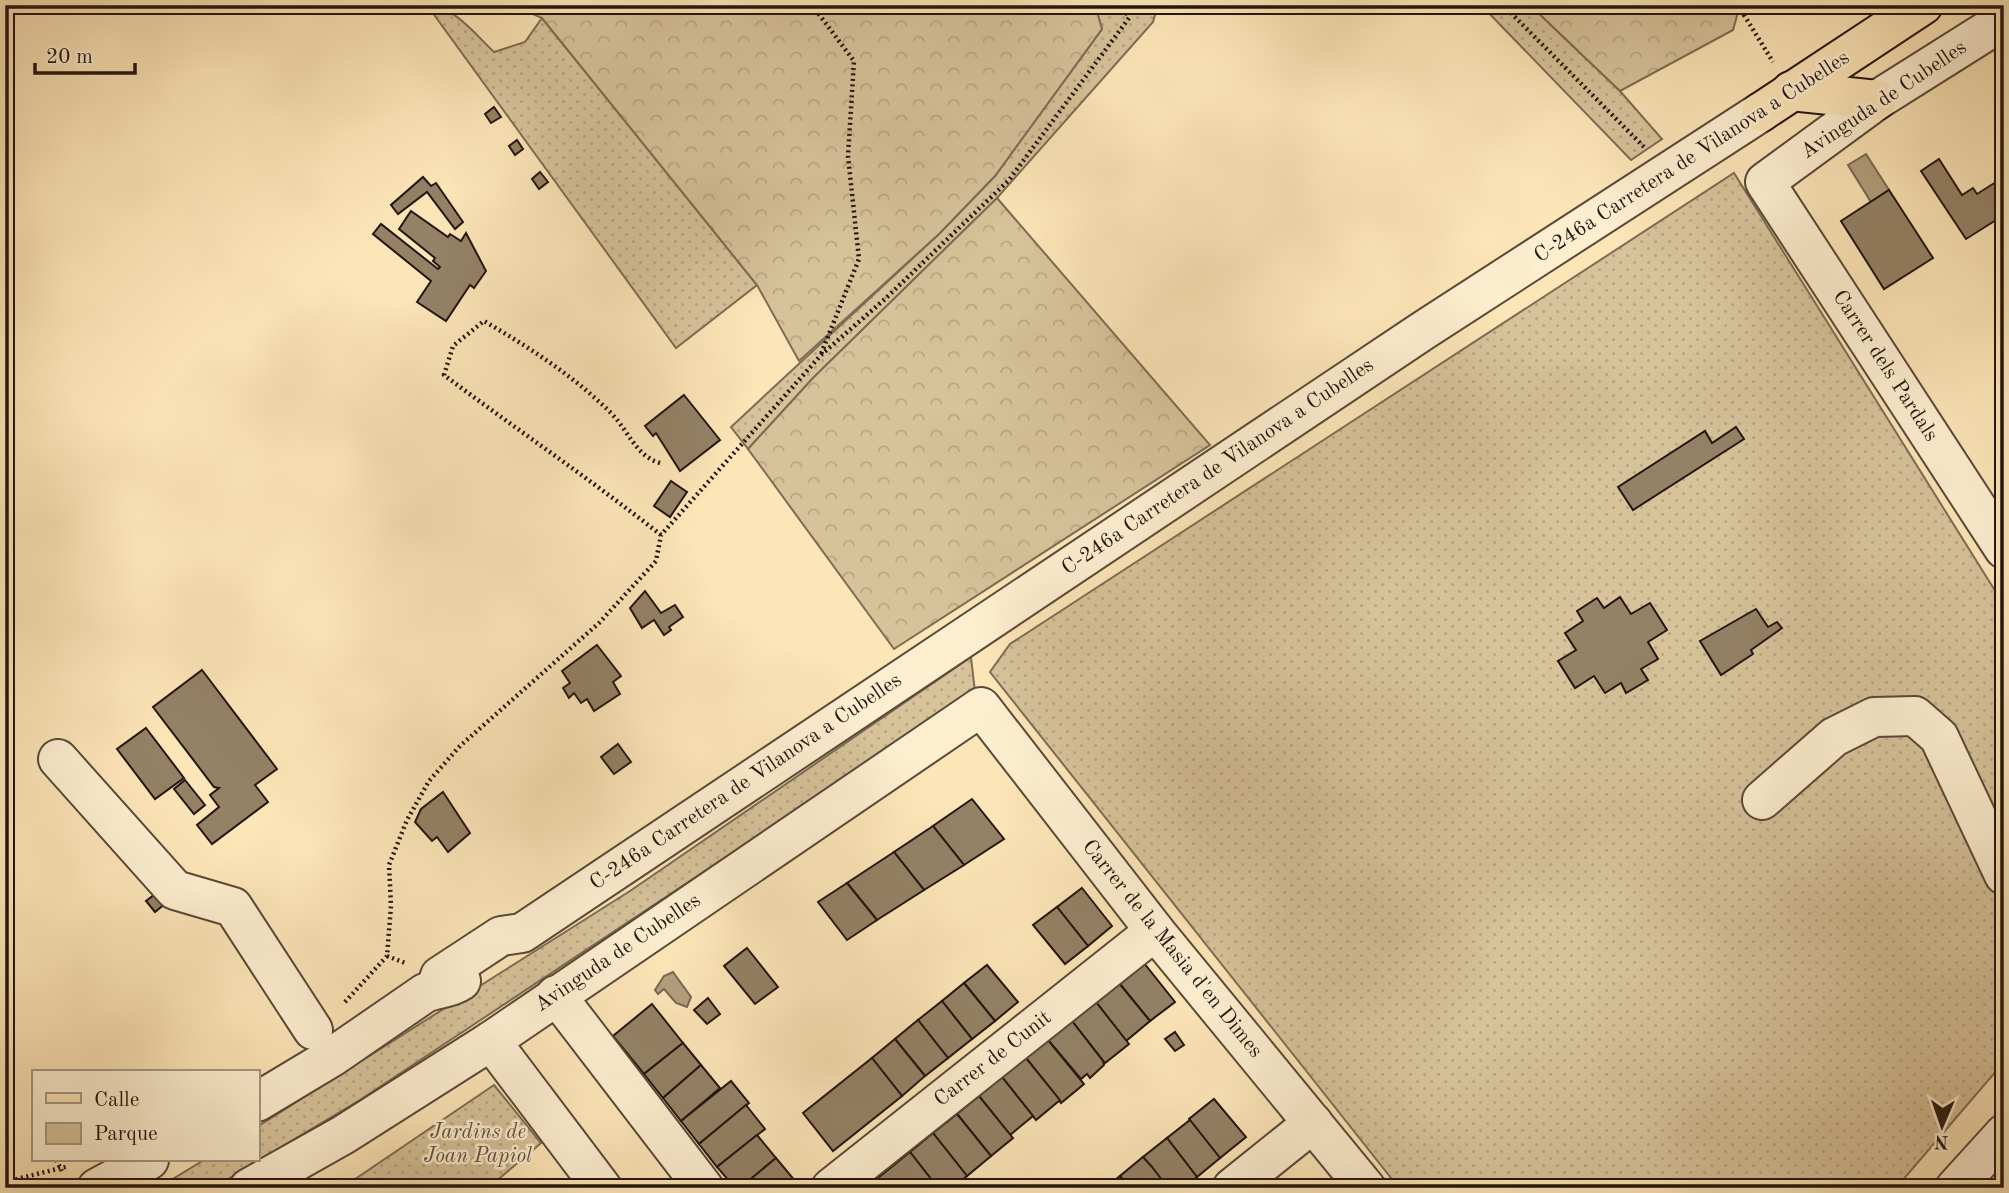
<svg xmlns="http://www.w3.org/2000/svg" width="2009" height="1193" viewBox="0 0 2009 1193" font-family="'Old Standard TT',serif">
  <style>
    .green { fill: url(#green-dots); stroke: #7d6c54; stroke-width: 2 }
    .forest { fill: url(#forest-crowns); stroke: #7d6c54; stroke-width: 2 }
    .water { fill: #b29e7e; stroke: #796752; stroke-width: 2 }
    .building { fill: #948166; stroke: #23150f; stroke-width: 2 }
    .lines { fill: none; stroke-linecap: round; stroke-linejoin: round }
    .minor-casing { stroke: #594939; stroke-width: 42 }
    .major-casing { stroke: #23150f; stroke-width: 42 }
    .path { stroke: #23150f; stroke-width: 4.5; stroke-dasharray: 2 3.5; stroke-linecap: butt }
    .minor { stroke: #fdeed0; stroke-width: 38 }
    .major { stroke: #fce5b7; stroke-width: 38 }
    .labels { text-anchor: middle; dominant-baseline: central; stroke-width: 5; stroke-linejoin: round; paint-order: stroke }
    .street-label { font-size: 21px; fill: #23150f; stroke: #fdeed0 }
    .park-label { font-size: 21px; font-style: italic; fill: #625240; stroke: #fdeed0 }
  </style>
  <defs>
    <pattern id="green-dots" width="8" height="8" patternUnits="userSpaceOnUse" patternTransform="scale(1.75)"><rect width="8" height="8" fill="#d7c29a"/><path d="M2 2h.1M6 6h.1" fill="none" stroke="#b8a684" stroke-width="1.8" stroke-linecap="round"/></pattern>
    <pattern id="forest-crowns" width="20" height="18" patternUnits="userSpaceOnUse" patternTransform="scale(1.75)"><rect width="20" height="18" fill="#d7c29a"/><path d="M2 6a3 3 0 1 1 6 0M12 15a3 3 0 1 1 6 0" fill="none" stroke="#b8a684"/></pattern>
  </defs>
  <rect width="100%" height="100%" fill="#fce5b7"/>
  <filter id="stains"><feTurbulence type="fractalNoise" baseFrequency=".00286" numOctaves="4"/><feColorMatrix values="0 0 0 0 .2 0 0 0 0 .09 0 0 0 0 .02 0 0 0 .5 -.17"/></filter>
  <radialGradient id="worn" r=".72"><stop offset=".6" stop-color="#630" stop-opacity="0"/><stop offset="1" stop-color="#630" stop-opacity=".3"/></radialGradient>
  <g class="green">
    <path d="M427 5C453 5 476 35 494 52L525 42 542 18 757 285 676 348Z"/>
    <polygon points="1095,5 1158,5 1153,22 997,198 813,378 748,449 731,427 939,234 995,176 1102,29"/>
    <polygon points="1481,5 1530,5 1620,91 1662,139 1631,160"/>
    <polygon points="1734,173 2004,605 2004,1062 1896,1188 1399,1188 990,672 1010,644"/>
    <polygon points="971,657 975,692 360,1100 213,1188 158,1188 204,1160 257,1160 257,1127 630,891"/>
    <polygon points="494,1085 541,1143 488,1188 342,1188"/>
  </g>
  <g class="forest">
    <polygon points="526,5 1095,5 1102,29 995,176 939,234 799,361 757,285 542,18 526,11"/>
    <polygon points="1530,5 1740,5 1733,30 1620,91"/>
    <polygon points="997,198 1210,445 894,649 748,449 813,378"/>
  </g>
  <g class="water">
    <polygon points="1866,154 1889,190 1871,202 1848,165"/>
    <polygon points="673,972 691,997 687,1007 676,1003 664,989 658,994 655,990 664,976"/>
  </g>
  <g class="building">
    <polygon points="494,107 501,117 491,123 485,114"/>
    <polygon points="517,140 523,149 515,155 509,146"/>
    <polygon points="1939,159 1962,195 1973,188 1977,194 2004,177 2004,215 1966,239 1921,171"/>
    <polygon points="540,172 548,182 539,189 532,179"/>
    <polygon points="423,177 431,186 436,183 463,222 455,229 427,192 398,214 391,205"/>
    <polygon points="1889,190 1933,258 1884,289 1841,221"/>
    <polygon points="411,211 448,237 450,234 461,241 466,233 486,271 474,288 470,285 446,321 417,302 431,281 373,234 381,224 438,269 440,267 433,261 435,258 399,229"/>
    <polygon points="684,395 720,440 680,471 656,433 653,436 645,426"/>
    <polygon points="1736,427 1744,439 1633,510 1618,487 1705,431 1712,443"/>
    <polygon points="671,481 687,492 670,517 654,506"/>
    <polygon points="645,591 661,613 675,605 683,617 669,627 671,630 664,635 654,620 642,628 630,608"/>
    <polygon points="1620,597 1631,614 1650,603 1667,630 1648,642 1658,659 1641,669 1648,680 1626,693 1621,683 1605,693 1594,676 1575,688 1558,661 1576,650 1565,633 1583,621 1577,611 1597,598 1604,608"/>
    <polygon points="1756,609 1768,627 1777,622 1782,628 1751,650 1753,654 1721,675 1700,641"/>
    <polygon points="597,645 621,676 613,682 620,694 594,711 587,699 581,703 574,693 569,698 563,688 570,683 562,671"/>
    <polygon points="202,670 277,769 255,785 268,802 212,844 197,825 219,807 210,795 219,788 214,787 153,707"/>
    <polygon points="146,728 184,778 155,799 117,749"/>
    <polygon points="618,744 631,762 614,774 601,757"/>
    <polygon points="185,780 205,805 194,814 174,789"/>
    <polygon points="443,792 470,833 448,852 437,837 432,841 415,822 421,809"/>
    <polygon points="972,799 1004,839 964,865 933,826"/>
    <polygon points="933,826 964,865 924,890 894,852"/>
    <polygon points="894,852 924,890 877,920 847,883"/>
    <polygon points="847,883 877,920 847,940 818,902"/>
    <polygon points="1082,888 1112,926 1088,946 1057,907"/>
    <polygon points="158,892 166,903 155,912 146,901"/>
    <polygon points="1057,907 1088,946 1065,964 1033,925"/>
    <polygon points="747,948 778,987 755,1004 724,966"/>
    <polygon points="1144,963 1175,1002 1150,1021 1119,983"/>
    <polygon points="987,965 1018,1002 995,1021 964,983"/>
    <polygon points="964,983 995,1021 972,1039 942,1001"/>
    <polygon points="1119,983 1150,1021 1126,1041 1096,1002"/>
    <polygon points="708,998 720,1014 707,1024 694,1010"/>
    <polygon points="942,1001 972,1039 948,1058 918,1020"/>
    <polygon points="1096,1002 1129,1044 1105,1063 1072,1021"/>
    <polygon points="652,1004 683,1043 644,1074 613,1036"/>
    <polygon points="918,1020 948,1058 925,1076 895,1039"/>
    <polygon points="1072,1021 1103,1061 1104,1065 1090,1078 1087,1074 1081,1079 1048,1040"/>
    <polygon points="1175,1032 1184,1045 1175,1051 1165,1039"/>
    <polygon points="895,1039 925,1076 902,1096 872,1058"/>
    <polygon points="1048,1040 1084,1084 1061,1103 1026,1058"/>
    <polygon points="683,1043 701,1065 663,1098 644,1074"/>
    <polygon points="872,1058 902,1096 833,1151 803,1113"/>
    <polygon points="1026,1058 1060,1100 1036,1120 1002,1077"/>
    <polygon points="701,1065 720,1088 681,1121 663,1098"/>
    <polygon points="1002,1077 1033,1116 1010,1135 979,1096"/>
    <polygon points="731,1081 749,1103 699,1144 681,1121"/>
    <polygon points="979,1096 1013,1138 991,1156 957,1114"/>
    <polygon points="1214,1099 1246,1137 1220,1158 1189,1119"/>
    <polygon points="746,1105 765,1129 717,1167 699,1144"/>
    <polygon points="957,1114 991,1156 967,1176 933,1133"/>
    <polygon points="1190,1120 1220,1158 1197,1177 1167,1138"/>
    <polygon points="933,1133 967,1176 952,1188 938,1188 910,1152"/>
    <polygon points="757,1135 776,1158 740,1188 735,1188 717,1167"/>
    <polygon points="1167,1138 1197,1177 1183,1188 1168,1188 1143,1157"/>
    <polygon points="910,1152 938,1188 866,1188 873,1182"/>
    <polygon points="1143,1157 1152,1167 1168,1188 1130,1188 1120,1176"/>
    <polygon points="776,1158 796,1182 788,1188 740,1188"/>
    <polygon points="1120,1176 1130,1188 1105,1188"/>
  </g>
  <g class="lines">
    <g class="minor-casing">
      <g id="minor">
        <polyline points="2004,20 1877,100 1765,182 2004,549"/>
        <polyline points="58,759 175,890 233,907 313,1030"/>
        <polyline points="1762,800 1834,737 1874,717 1915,716 1939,737 2004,875"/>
        <polyline points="436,988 440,976 501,936 522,933 1424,330 1761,112"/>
        <polyline points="556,995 704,1188"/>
        <polyline points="491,1041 602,1188"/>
        <path d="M257 1102 332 1057 425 993C438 988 449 989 461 981"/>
        <polyline points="97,1188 149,1160"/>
        <polyline points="249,1188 343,1135 491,1041 981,707 1155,931 1366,1188"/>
        <polyline points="831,1188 1155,931"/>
        <polyline points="1232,1188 1313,1123"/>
        <polyline points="1955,1188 2004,1134"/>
      </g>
    </g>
    <g class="major-casing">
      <g id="major">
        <polyline points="1791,91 1877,100"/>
        <polyline points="1761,112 1923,5"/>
      </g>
    </g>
    <g class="path">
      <polyline points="812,5 854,61 848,156 859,259 821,354"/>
      <polyline points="1503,5 1644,147"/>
      <polyline points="1749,5 1744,15 1773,62"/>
      <path d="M660 463C636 456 629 432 612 414 574 376 530 348 484 321L453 346 444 375C516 429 590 479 661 535"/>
      <polyline points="387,956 405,963"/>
      <polyline points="345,1002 387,956 391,906 389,865 407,820 429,781 460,746 599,623 656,561 661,535 821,355 885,299 1009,180 1129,18 1122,5"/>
      <polyline points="56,1160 62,1171"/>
      <polyline points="5,1182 69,1166"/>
    </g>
    <use href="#minor" class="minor"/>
    <use href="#major" class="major"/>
  </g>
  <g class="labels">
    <g class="street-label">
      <text transform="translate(1884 100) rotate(-34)">Avinguda de Cubelles</text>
      <text transform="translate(1692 157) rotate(-33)">C-246a Carretera de Vilanova a Cubelles</text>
      <text transform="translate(1885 366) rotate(57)">Carrer dels Pardals</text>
      <text transform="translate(1218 467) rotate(-34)">C-246a Carretera de Vilanova a Cubelles</text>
      <text transform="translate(746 782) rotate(-34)">C-246a Carretera de Vilanova a Cubelles</text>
      <text transform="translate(1172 949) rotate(51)">Carrer de la Masia d'en Dimes</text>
      <text transform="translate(618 953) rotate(-34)">Avinguda de Cubelles</text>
      <text transform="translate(993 1059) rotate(-38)">Carrer de Cunit</text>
    </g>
    <g class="park-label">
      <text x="478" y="1132">Jardins de<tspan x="478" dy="24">Joan Papiol</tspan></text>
    </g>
  </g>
  <rect width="2009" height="1193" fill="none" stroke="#fce5b7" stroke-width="28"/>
  <rect x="7" y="7" width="1995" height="1179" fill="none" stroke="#23150f" stroke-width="3.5"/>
  <rect x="14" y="14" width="1981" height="1165" fill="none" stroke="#23150f" stroke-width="2"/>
  <rect x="32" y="1070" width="228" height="91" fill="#fdeed0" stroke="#a69783" stroke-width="2"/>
  <rect x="46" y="1093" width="35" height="10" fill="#fce5b7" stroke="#a69783" stroke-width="2"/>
  <text x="94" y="1106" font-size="21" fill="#23150f">Calle</text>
  <rect x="46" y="1123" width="35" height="21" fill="#d7c29a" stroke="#a69783" stroke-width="2"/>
  <text x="94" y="1140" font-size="21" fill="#23150f">Parque</text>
  <g transform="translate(1942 1126) rotate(182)" stroke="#fdeed0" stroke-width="5" paint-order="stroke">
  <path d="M0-5L12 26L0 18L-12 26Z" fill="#23150f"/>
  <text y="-10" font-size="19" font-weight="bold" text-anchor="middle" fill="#23150f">N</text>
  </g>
  <path d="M35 63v10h100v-10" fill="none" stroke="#23150f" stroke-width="3.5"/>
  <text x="46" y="63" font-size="21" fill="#23150f" stroke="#fdeed0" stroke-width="5" paint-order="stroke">20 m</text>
  <rect width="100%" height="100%" filter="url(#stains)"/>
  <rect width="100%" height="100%" fill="url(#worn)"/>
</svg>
